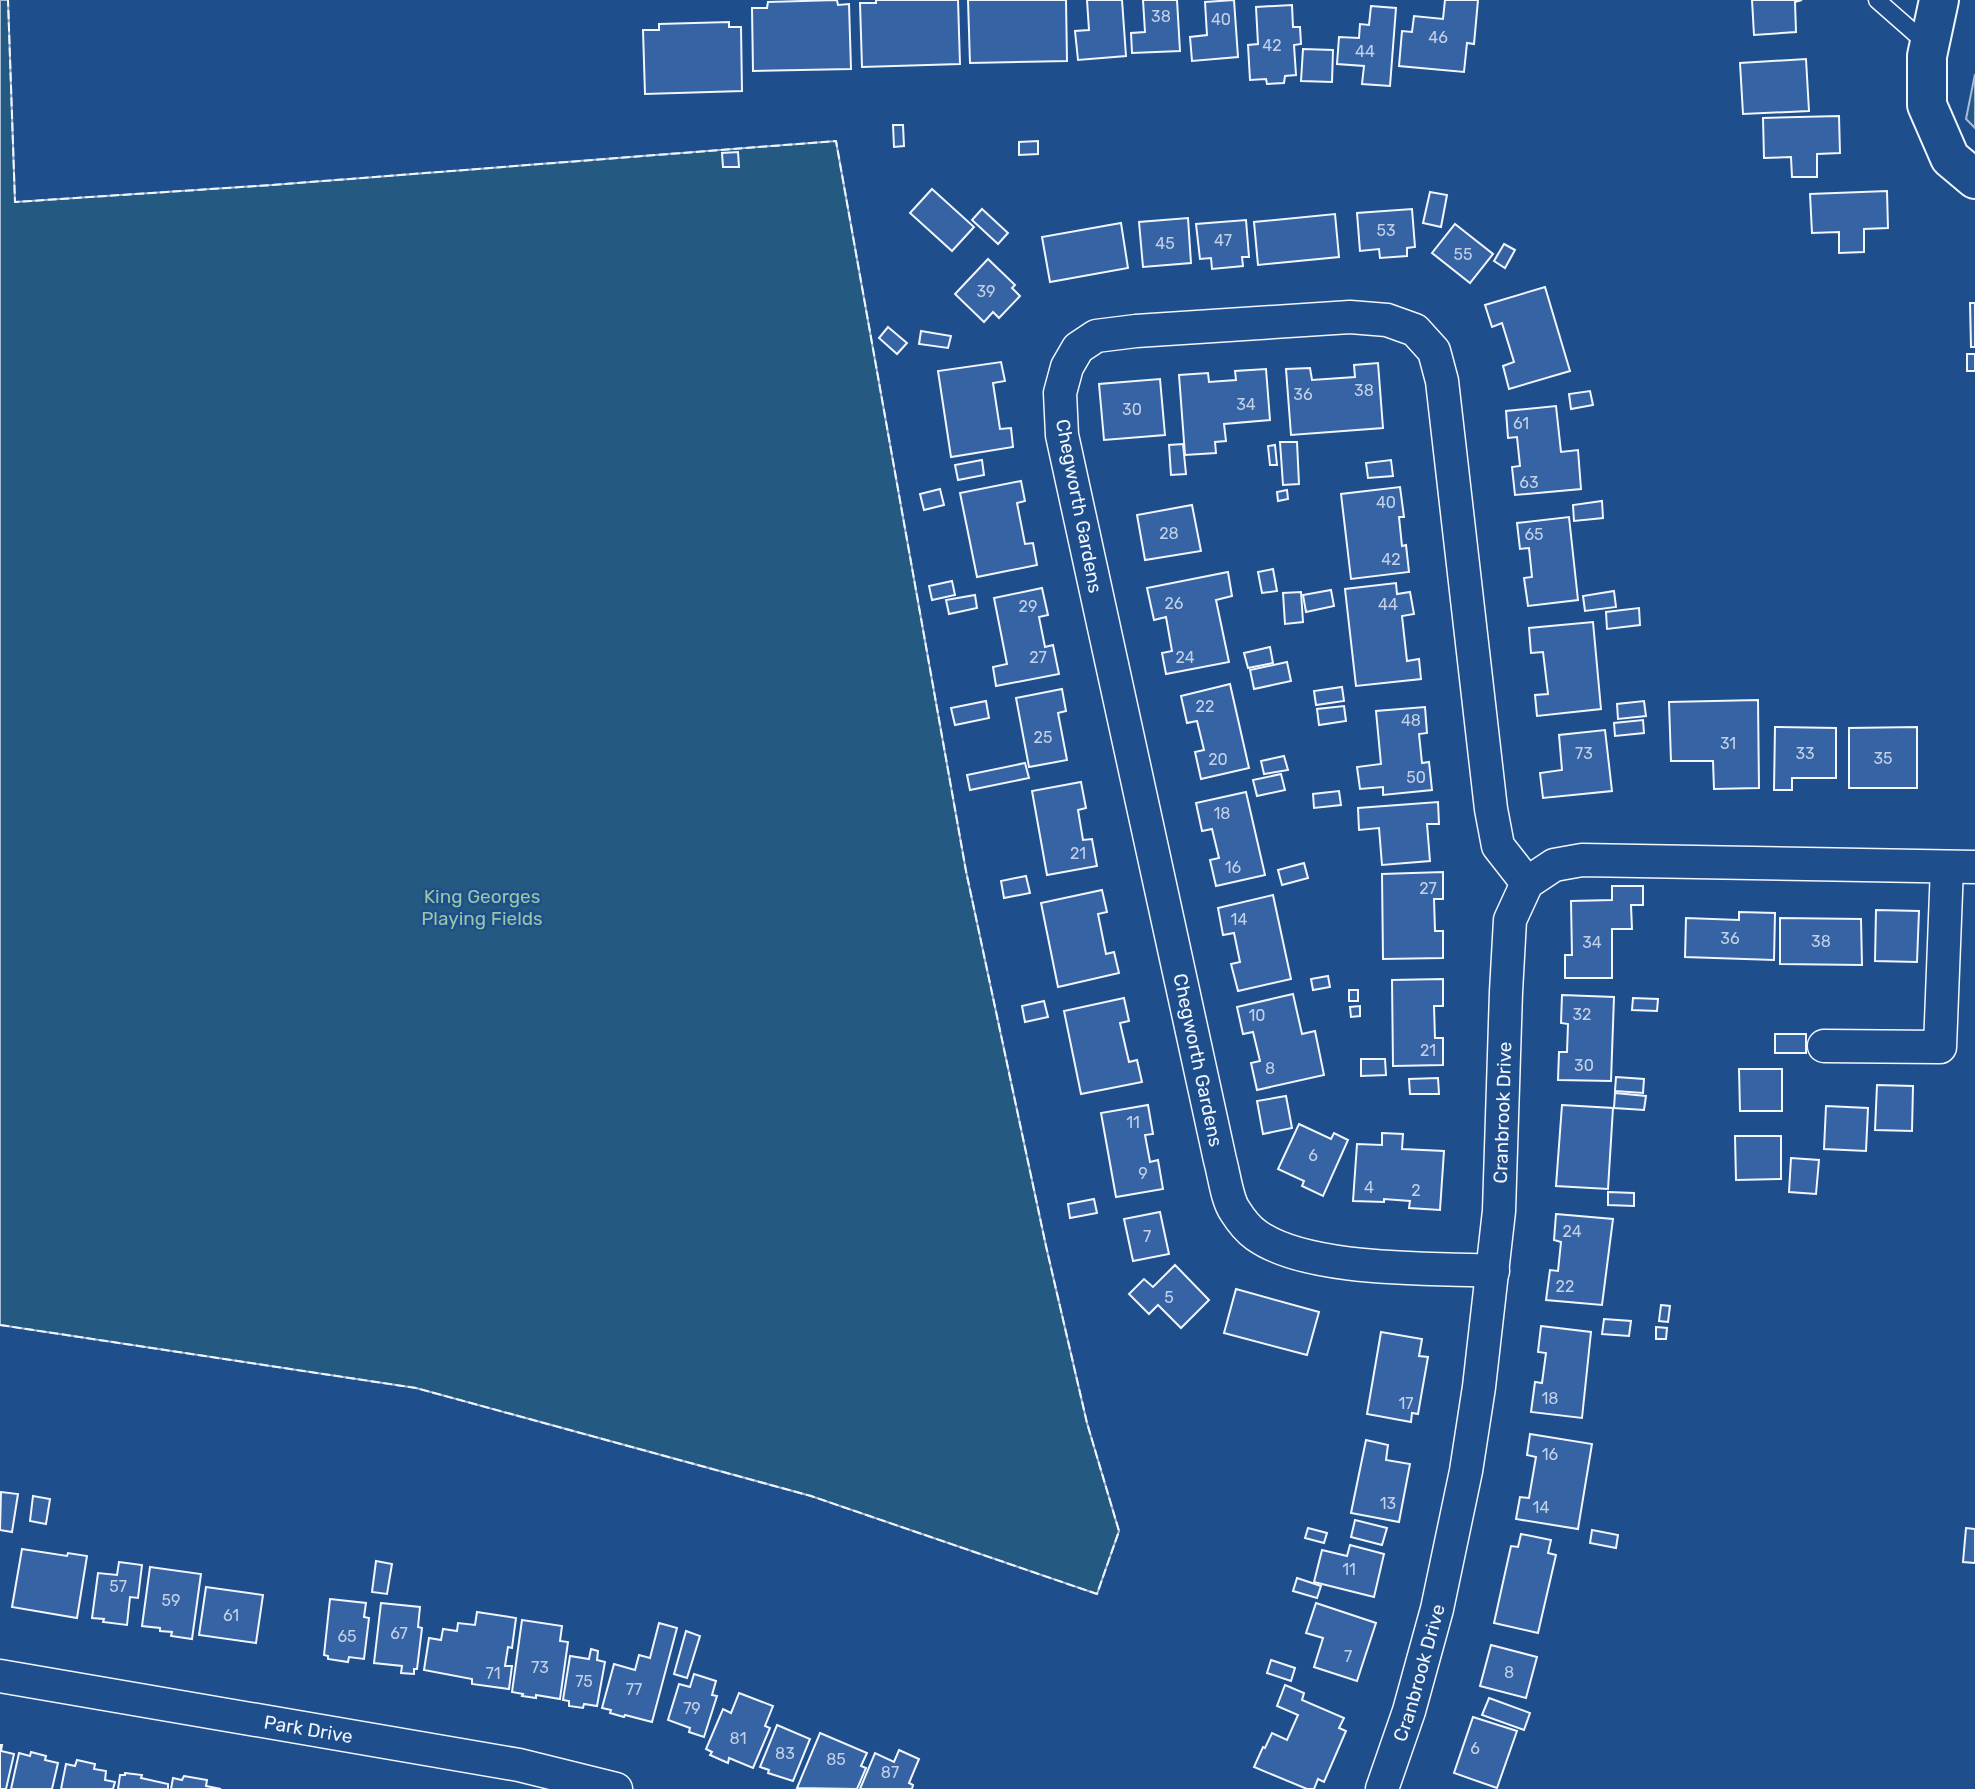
<svg xmlns="http://www.w3.org/2000/svg" width="1975" height="1789" viewBox="0 0 1975 1789" font-family="Rubik,sans-serif">
  <style>
    .green { fill: #245a82; stroke: #a8bbd7; stroke-width: 2 }
    .building { fill: #3563a3; stroke: #f2f6ff; stroke-width: 2 }
    .lines { fill: none; stroke-linecap: round; stroke-linejoin: round }
    .service-casing { stroke: #f2f6ff; stroke-width: 19 }
    .minor-casing { stroke: #f2f6ff; stroke-width: 35 }
    .tertiary-casing { stroke: #f2f6ff; stroke-width: 42 }
    .service { stroke: #1f4e8c; stroke-width: 16 }
    .minor { stroke: #1f4e8c; stroke-width: 32 }
    .tertiary { stroke: #1f4e8c; stroke-width: 38 }
    .fence { stroke: #f2f6ff; stroke-width: 2; stroke-dasharray: 9 3.5; stroke-linecap: butt }
    .labels { text-anchor: middle; dominant-baseline: central; stroke-width: 5; stroke-linejoin: round; paint-order: stroke }
    .number-label { font-size: 16px; fill: #c3d1e8 }
    .street-label { font-size: 19px; fill: #f2f6ff; stroke: #1f4e8c }
    .park-label { font-size: 19px; fill: #97c8a6; stroke: #1f4e8c }
  </style>
  <rect width="100%" height="100%" fill="#1f4e8c"/>
  <g class="green">
    <polygon points="0,0 8,0 15,202 272,185 836,141 966,871 1046,1246 1087,1423 1119,1531 1097,1594 811,1496 416,1388 0,1325"/>
    <polygon points="1975,74 1975,128 1966,119"/>
  </g>
  <g class="building">
    <polygon points="837,0 838,5 849,4 851,69 753,71 752,8 767,8 768,2"/>
    <polygon points="876,0 958,0 960,64 862,67 860,3 876,3"/>
    <polygon points="968,0 1066,0 1067,61 970,63"/>
    <polygon points="1087,0 1122,0 1126,56 1078,60 1075,31 1089,30"/>
    <polygon points="1143,0 1177,0 1180,51 1132,53 1131,33 1145,32"/>
    <polygon points="1234,0 1238,57 1192,61 1190,37 1207,35 1205,2"/>
    <polygon points="1445,0 1478,0 1474,44 1467,43 1464,72 1399,66 1402,31 1412,32 1414,16 1443,19"/>
    <polygon points="1752,0 1802,0 1795,2 1796,32 1754,35"/>
    <polygon points="1292,5 1293,27 1300,27 1301,44 1294,45 1296,75 1285,76 1284,83 1267,84 1266,79 1250,80 1248,45 1258,44 1256,7"/>
    <polygon points="1371,6 1396,8 1390,86 1362,84 1364,66 1337,64 1339,37 1359,38 1360,24 1369,25"/>
    <polygon points="729,22 729,27 741,27 742,91 645,94 643,30 659,30 659,24"/>
    <polygon points="1303,49 1333,50 1332,82 1301,81"/>
    <polygon points="1806,59 1809,111 1743,114 1740,63"/>
    <polygon points="1839,116 1840,153 1817,154 1817,177 1792,177 1791,157 1764,158 1763,118"/>
    <polygon points="893,125 903,125 904,146 894,147"/>
    <polygon points="1038,141 1038,154 1019,155 1019,142"/>
    <polygon points="738,152 739,167 723,167 722,153"/>
    <polygon points="932,189 974,227 952,251 910,213"/>
    <polygon points="1887,191 1888,228 1864,229 1864,252 1839,253 1839,232 1812,233 1810,194"/>
    <polygon points="1430,192 1447,195 1441,227 1423,223"/>
    <polygon points="982,209 1008,233 998,244 972,220"/>
    <polygon points="1412,209 1415,247 1407,248 1407,256 1380,258 1379,249 1360,251 1357,213"/>
    <polygon points="1335,214 1339,257 1258,265 1254,222"/>
    <polygon points="1188,218 1191,263 1143,267 1139,222"/>
    <polygon points="1246,220 1249,257 1242,257 1243,266 1212,269 1211,258 1200,259 1196,224"/>
    <polygon points="1121,223 1128,268 1050,282 1042,237"/>
    <polygon points="1455,224 1493,254 1470,283 1432,253"/>
    <polygon points="1504,244 1515,250 1505,268 1494,261"/>
    <polygon points="988,259 1015,285 1012,288 1020,296 999,318 993,312 984,322 955,294"/>
    <polygon points="1545,287 1570,371 1509,389 1503,366 1514,362 1502,323 1492,327 1485,305"/>
    <polygon points="1970,303 1975,303 1975,347 1971,347"/>
    <polygon points="888,327 907,343 897,354 879,338"/>
    <polygon points="921,331 951,336 948,348 919,344"/>
    <rect x="1967" y="354" width="8" height="17"/>
    <polygon points="1001,362 1005,381 993,383 1000,429 1011,428 1013,447 951,457 938,371"/>
    <polygon points="1378,363 1383,428 1291,435 1286,369 1310,368 1312,380 1355,377 1354,365"/>
    <polygon points="1266,369 1270,420 1224,424 1226,441 1215,442 1216,453 1185,455 1179,375 1208,373 1209,382 1236,380 1235,371"/>
    <polygon points="1160,379 1165,435 1104,440 1099,384"/>
    <polygon points="1590,391 1593,405 1571,409 1569,394"/>
    <polygon points="1556,406 1561,452 1578,450 1581,489 1515,495 1512,467 1520,466 1517,437 1508,438 1506,411"/>
    <polygon points="1280,442 1297,442 1299,484 1283,485"/>
    <polygon points="1183,444 1186,474 1171,475 1169,445"/>
    <polygon points="1275,445 1277,465 1270,465 1268,446"/>
    <polygon points="982,460 984,475 958,480 955,465"/>
    <polygon points="1391,460 1393,476 1368,478 1366,463"/>
    <polygon points="1021,481 1025,501 1017,503 1025,544 1033,543 1037,565 977,577 960,493"/>
    <polygon points="1400,487 1404,517 1399,517 1402,546 1406,545 1409,572 1351,579 1341,494"/>
    <polygon points="940,489 944,505 924,510 920,494"/>
    <polygon points="1287,490 1288,499 1278,501 1277,492"/>
    <polygon points="1602,501 1603,518 1574,521 1573,505"/>
    <polygon points="1192,505 1201,551 1145,560 1137,515"/>
    <polygon points="1569,517 1578,600 1528,606 1524,578 1532,577 1529,548 1520,549 1517,523"/>
    <polygon points="1273,569 1277,591 1262,593 1258,572"/>
    <polygon points="1228,572 1232,596 1216,600 1229,662 1166,674 1162,653 1172,651 1166,617 1154,620 1147,588"/>
    <polygon points="952,581 955,595 932,600 929,586"/>
    <polygon points="1396,583 1397,594 1410,592 1414,614 1402,616 1407,661 1419,659 1421,679 1356,686 1345,589"/>
    <polygon points="1042,588 1048,615 1039,617 1045,647 1053,645 1059,674 996,686 993,667 1007,664 994,598"/>
    <polygon points="1331,590 1334,606 1306,612 1303,595"/>
    <polygon points="1614,591 1616,607 1585,611 1583,596"/>
    <polygon points="1301,592 1303,622 1285,624 1283,593"/>
    <polygon points="975,595 977,608 949,614 946,600"/>
    <polygon points="1639,608 1640,625 1607,629 1606,612"/>
    <polygon points="1593,622 1601,709 1537,716 1535,695 1548,694 1543,652 1531,653 1529,628"/>
    <polygon points="1270,647 1273,663 1248,668 1244,653"/>
    <polygon points="1287,662 1291,681 1254,689 1250,670"/>
    <polygon points="1230,684 1249,768 1201,779 1195,752 1204,750 1197,721 1187,723 1181,696"/>
    <polygon points="1342,687 1344,701 1316,705 1314,691"/>
    <polygon points="1062,689 1066,711 1058,713 1067,760 1029,767 1016,698"/>
    <polygon points="1758,700 1759,788 1714,789 1713,761 1671,761 1669,702"/>
    <polygon points="986,701 989,718 955,725 951,708"/>
    <polygon points="1644,701 1646,716 1618,719 1617,704"/>
    <polygon points="1344,706 1346,721 1319,725 1317,709"/>
    <polygon points="1425,707 1427,733 1419,734 1422,763 1429,762 1432,790 1383,795 1383,787 1360,789 1357,767 1381,764 1376,711"/>
    <polygon points="1643,720 1644,733 1615,736 1614,723"/>
    <polygon points="1775,727 1836,728 1836,778 1792,778 1792,790 1774,790"/>
    <polygon points="1917,727 1917,788 1849,788 1849,728"/>
    <polygon points="1605,730 1612,791 1543,798 1540,773 1562,770 1559,735"/>
    <polygon points="1284,756 1288,770 1264,774 1261,761"/>
    <polygon points="1025,763 1029,778 970,790 967,775"/>
    <polygon points="1281,774 1285,790 1257,796 1253,780"/>
    <polygon points="1081,782 1086,808 1078,810 1083,840 1092,839 1097,866 1047,875 1032,791"/>
    <polygon points="1339,791 1341,805 1314,808 1313,794"/>
    <polygon points="1246,792 1265,875 1216,886 1210,860 1219,858 1212,829 1202,831 1196,803"/>
    <polygon points="1438,802 1439,824 1427,824 1430,861 1382,865 1379,828 1359,830 1358,808"/>
    <polygon points="1304,863 1308,878 1282,885 1278,870"/>
    <polygon points="1443,872 1443,899 1434,899 1435,931 1443,931 1443,958 1383,959 1382,874"/>
    <polygon points="1026,876 1030,893 1004,898 1001,881"/>
    <polygon points="1612,886 1643,886 1643,905 1631,905 1632,929 1612,929 1612,978 1565,978 1565,955 1572,955 1571,901 1612,900"/>
    <polygon points="1102,890 1107,912 1098,914 1106,954 1114,952 1119,973 1058,987 1041,903"/>
    <polygon points="1273,895 1291,979 1238,991 1231,964 1240,962 1234,933 1223,935 1218,908"/>
    <polygon points="1876,910 1919,911 1917,962 1875,961"/>
    <polygon points="1739,912 1775,913 1774,960 1685,957 1686,918 1739,920"/>
    <polygon points="1780,918 1861,919 1862,965 1780,964"/>
    <polygon points="1328,976 1330,987 1313,990 1311,979"/>
    <polygon points="1443,979 1443,1006 1434,1006 1435,1038 1443,1038 1443,1065 1393,1066 1392,980"/>
    <rect x="1349" y="990" width="9" height="11"/>
    <polygon points="1293,994 1302,1034 1315,1031 1324,1075 1257,1090 1251,1063 1260,1061 1253,1032 1243,1034 1237,1007"/>
    <polygon points="1562,995 1614,997 1611,1081 1558,1080 1559,1052 1567,1052 1568,1024 1561,1023"/>
    <polygon points="1124,998 1129,1021 1120,1023 1129,1062 1137,1060 1142,1082 1081,1094 1064,1011"/>
    <polygon points="1633,998 1658,999 1657,1011 1632,1010"/>
    <polygon points="1044,1001 1048,1017 1025,1022 1022,1006"/>
    <polygon points="1360,1006 1360,1016 1351,1017 1350,1007"/>
    <rect x="1775" y="1034" width="31" height="19"/>
    <polygon points="1361,1059 1385,1059 1386,1075 1361,1076"/>
    <polygon points="1739,1069 1782,1069 1782,1111 1740,1111"/>
    <polygon points="1616,1077 1644,1079 1643,1093 1615,1091"/>
    <polygon points="1438,1078 1439,1094 1410,1094 1409,1079"/>
    <polygon points="1877,1085 1913,1086 1912,1131 1875,1130"/>
    <polygon points="1615,1093 1646,1096 1644,1110 1614,1108"/>
    <polygon points="1286,1096 1292,1128 1263,1134 1257,1101"/>
    <polygon points="1148,1105 1153,1134 1145,1135 1150,1162 1158,1160 1163,1189 1116,1197 1101,1113"/>
    <polygon points="1562,1105 1613,1108 1608,1189 1556,1186"/>
    <polygon points="1826,1106 1868,1108 1866,1151 1824,1149"/>
    <polygon points="1299,1124 1331,1139 1334,1133 1348,1140 1323,1196 1302,1186 1304,1181 1278,1169"/>
    <polygon points="1382,1133 1403,1134 1402,1149 1444,1151 1440,1210 1409,1208 1410,1201 1384,1199 1384,1202 1353,1201 1357,1144 1382,1145"/>
    <polygon points="1735,1136 1781,1136 1781,1179 1736,1180"/>
    <polygon points="1791,1158 1819,1160 1816,1194 1789,1192"/>
    <polygon points="1608,1192 1634,1193 1634,1206 1608,1205"/>
    <polygon points="1094,1199 1097,1213 1070,1218 1068,1204"/>
    <polygon points="1160,1212 1169,1254 1133,1261 1124,1219"/>
    <polygon points="1556,1214 1613,1219 1602,1305 1546,1300 1550,1270 1558,1271 1561,1242 1554,1240"/>
    <polygon points="1175,1265 1209,1300 1181,1328 1158,1305 1149,1314 1129,1294 1144,1279 1153,1287"/>
    <polygon points="1236,1289 1319,1312 1307,1355 1224,1333"/>
    <polygon points="1661,1305 1670,1306 1668,1322 1659,1321"/>
    <polygon points="1604,1319 1631,1321 1629,1336 1602,1334"/>
    <polygon points="1541,1326 1591,1332 1582,1418 1531,1412 1535,1382 1542,1383 1546,1353 1538,1352"/>
    <polygon points="1656,1327 1667,1328 1666,1339 1656,1339"/>
    <polygon points="1381,1332 1422,1339 1419,1356 1428,1357 1418,1414 1412,1413 1411,1422 1367,1414"/>
    <polygon points="1530,1434 1592,1444 1578,1529 1516,1519 1520,1497 1529,1498 1536,1457 1527,1455"/>
    <polygon points="1366,1440 1388,1445 1386,1460 1410,1464 1399,1522 1351,1513"/>
    <polygon points="1,1492 18,1494 12,1532 0,1530"/>
    <polygon points="33,1496 50,1499 46,1524 30,1521"/>
    <polygon points="1355,1520 1387,1528 1382,1545 1351,1537"/>
    <polygon points="1308,1528 1327,1533 1324,1543 1305,1538"/>
    <polygon points="1966,1528 1975,1529 1975,1563 1963,1562"/>
    <polygon points="1592,1530 1618,1535 1616,1548 1590,1543"/>
    <polygon points="1521,1534 1551,1540 1548,1553 1556,1555 1538,1633 1494,1623 1511,1546 1518,1547"/>
    <polygon points="1350,1545 1384,1554 1374,1597 1314,1582 1322,1550 1347,1556"/>
    <polygon points="22,1549 67,1556 68,1553 87,1556 77,1618 12,1607"/>
    <polygon points="376,1561 392,1564 387,1594 372,1592"/>
    <polygon points="119,1562 142,1565 138,1598 130,1597 127,1625 103,1622 104,1619 92,1618 98,1573 117,1575"/>
    <polygon points="150,1567 201,1574 192,1639 171,1636 172,1632 160,1631 160,1628 142,1626"/>
    <polygon points="1297,1578 1321,1586 1317,1598 1293,1591"/>
    <polygon points="206,1587 263,1595 256,1643 199,1635"/>
    <polygon points="330,1599 366,1603 364,1617 369,1618 364,1659 349,1657 348,1662 328,1659 328,1656 324,1655"/>
    <polygon points="381,1603 420,1607 418,1627 422,1628 417,1669 414,1669 414,1674 401,1673 402,1666 374,1663"/>
    <polygon points="1316,1603 1376,1623 1357,1681 1314,1667 1323,1638 1306,1633"/>
    <polygon points="477,1612 516,1618 512,1648 508,1647 505,1666 512,1666 509,1689 472,1684 472,1679 424,1670 429,1638 441,1640 443,1629 457,1631 458,1623 475,1625"/>
    <polygon points="522,1620 562,1626 560,1641 568,1642 560,1699 536,1695 536,1698 522,1696 523,1694 512,1692"/>
    <polygon points="659,1623 677,1628 652,1722 625,1715 624,1717 610,1713 611,1710 602,1708 614,1664 635,1670 639,1655 650,1658"/>
    <polygon points="686,1631 700,1636 687,1678 674,1674"/>
    <polygon points="1491,1645 1537,1657 1526,1698 1480,1686"/>
    <polygon points="591,1649 598,1651 597,1660 605,1662 597,1706 584,1704 583,1708 569,1706 569,1701 563,1700 570,1656 589,1659"/>
    <polygon points="1271,1660 1295,1668 1291,1681 1267,1673"/>
    <polygon points="694,1674 716,1681 712,1695 717,1696 704,1737 689,1732 690,1728 668,1720 679,1684 690,1687"/>
    <polygon points="1285,1685 1304,1693 1302,1700 1344,1718 1339,1728 1346,1731 1324,1782 1318,1779 1314,1789 1307,1789 1254,1767 1263,1747 1265,1748 1272,1733 1287,1740 1298,1715 1277,1706"/>
    <polygon points="739,1693 773,1706 765,1726 770,1728 753,1768 729,1758 728,1763 710,1755 712,1752 706,1749 723,1709 731,1713"/>
    <polygon points="1489,1698 1530,1713 1524,1730 1482,1715"/>
    <polygon points="1473,1717 1517,1731 1497,1788 1454,1773"/>
    <polygon points="777,1725 810,1739 793,1781 768,1773 769,1770 760,1767"/>
    <polygon points="820,1733 867,1753 861,1766 866,1768 857,1789 797,1788"/>
    <polygon points="0,1745 2,1745 1,1751 14,1754 6,1789 0,1789"/>
    <polygon points="899,1750 919,1759 909,1783 913,1785 912,1789 860,1789 875,1753 894,1762"/>
    <polygon points="31,1752 46,1756 45,1760 58,1763 52,1789 11,1789 19,1753 30,1756"/>
    <polygon points="77,1760 95,1764 94,1769 106,1771 105,1780 115,1782 113,1789 61,1789 66,1764 75,1766"/>
    <polygon points="125,1773 142,1775 141,1778 168,1784 168,1789 118,1789 120,1775 125,1775"/>
    <polygon points="184,1776 207,1780 206,1786 221,1789 171,1789 173,1778 182,1780"/>
  </g>
  <g class="lines">
    <g class="service-casing">
      <polyline id="service" points="1877,0 1927,44"/>
    </g>
    <g class="minor-casing">
      <g id="minor">
        <polyline points="1824,1046 1940,1047 1947,867"/>
        <path d="M1493 1271C1430 1268 1307 1272 1256 1235 1249 1230 1240 1219 1235 1211 1227 1200 1224 1174 1220 1160L1062 435 1060 393 1067 367 1078 348 1096 336 1136 331 1350 317 1387 320 1415 330 1434 351 1442 381 1491 809 1498 846 1527 883"/>
        <path id="s1" d="M0 1676 519 1765 616 1789"/>
        <path id="s2" d="M1382 1789 1409 1711 1437 1609 1466 1471 1479 1387 1499 1211 1506 992 1510 920 1527 883 1554 865 1582 860 1975 867"/>
      </g>
    </g>
    <g class="tertiary-casing">
      <polyline id="tertiary" points="1939,0 1927,56 1927,105 1950,158 1975,179"/>
    </g>
    <use href="#service" class="service"/>
    <use href="#minor" class="minor"/>
    <use href="#tertiary" class="tertiary"/>
    <polyline class="fence" points="0,1325 416,1388 811,1496 1097,1594 1119,1531 1087,1423 1046,1246 966,871 836,141 272,185 15,202 8,0"/>
  </g>
  <g class="labels">
    <g class="number-label">
      <text x="1161" y="16">38</text>
      <text x="1221" y="19">40</text>
      <text x="1438" y="37">46</text>
      <text x="1272" y="45">42</text>
      <text x="1365" y="51">44</text>
      <text x="1386" y="230">53</text>
      <text x="1223" y="240">47</text>
      <text x="1165" y="243">45</text>
      <text x="1463" y="254">55</text>
      <text x="986" y="291">39</text>
      <text x="1364" y="390">38</text>
      <text x="1303" y="394">36</text>
      <text x="1246" y="404">34</text>
      <text x="1132" y="409">30</text>
      <text x="1521" y="423">61</text>
      <text x="1529" y="482">63</text>
      <text x="1386" y="502">40</text>
      <text x="1169" y="533">28</text>
      <text x="1534" y="534">65</text>
      <text x="1391" y="559">42</text>
      <text x="1174" y="603">26</text>
      <text x="1388" y="604">44</text>
      <text x="1028" y="606">29</text>
      <text x="1038" y="657">27</text>
      <text x="1185" y="657">24</text>
      <text x="1205" y="706">22</text>
      <text x="1411" y="720">48</text>
      <text x="1043" y="737">25</text>
      <text x="1728" y="743">31</text>
      <text x="1584" y="753">73</text>
      <text x="1805" y="753">33</text>
      <text x="1883" y="758">35</text>
      <text x="1218" y="759">20</text>
      <text x="1416" y="777">50</text>
      <text x="1222" y="813">18</text>
      <text x="1078" y="853">21</text>
      <text x="1233" y="867">16</text>
      <text x="1428" y="888">27</text>
      <text x="1239" y="919">14</text>
      <text x="1730" y="938">36</text>
      <text x="1821" y="941">38</text>
      <text x="1592" y="942">34</text>
      <text x="1582" y="1014">32</text>
      <text x="1257" y="1015">10</text>
      <text x="1428" y="1050">21</text>
      <text x="1584" y="1065">30</text>
      <text x="1270" y="1068">8</text>
      <text x="1133" y="1122">11</text>
      <text x="1313" y="1155">6</text>
      <text x="1143" y="1173">9</text>
      <text x="1369" y="1187">4</text>
      <text x="1416" y="1190">2</text>
      <text x="1572" y="1231">24</text>
      <text x="1147" y="1236">7</text>
      <text x="1565" y="1286">22</text>
      <text x="1169" y="1297">5</text>
      <text x="1550" y="1398">18</text>
      <text x="1406" y="1403">17</text>
      <text x="1550" y="1454">16</text>
      <text x="1388" y="1503">13</text>
      <text x="1541" y="1507">14</text>
      <text x="1349" y="1569">11</text>
      <text x="118" y="1586">57</text>
      <text x="171" y="1600">59</text>
      <text x="231" y="1615">61</text>
      <text x="399" y="1633">67</text>
      <text x="347" y="1636">65</text>
      <text x="1348" y="1656">7</text>
      <text x="540" y="1667">73</text>
      <text x="1509" y="1672">8</text>
      <text x="493" y="1673">71</text>
      <text x="584" y="1681">75</text>
      <text x="634" y="1689">77</text>
      <text x="692" y="1708">79</text>
      <text x="738" y="1738">81</text>
      <text x="1475" y="1748">6</text>
      <text x="785" y="1753">83</text>
      <text x="836" y="1759">85</text>
      <text x="890" y="1772">87</text>
    </g>
    <g class="street-label">
      <text transform="translate(1079 506) rotate(79)">Chegworth Gardens</text>
      <text transform="translate(1198 1060) rotate(78)">Chegworth Gardens</text>
      <text stroke="none"><textPath href="#s2" startOffset="690">Cranbrook Drive</textPath></text>
      <text stroke="none"><textPath href="#s2" startOffset="122">Cranbrook Drive</textPath></text>
      <text stroke="none"><textPath href="#s1" startOffset="313">Park Drive</textPath></text>
    </g>
    <g class="park-label">
      <text x="482" y="896">King Georges<tspan x="482" dy="22">Playing Fields</tspan></text>
    </g>
  </g>
</svg>
